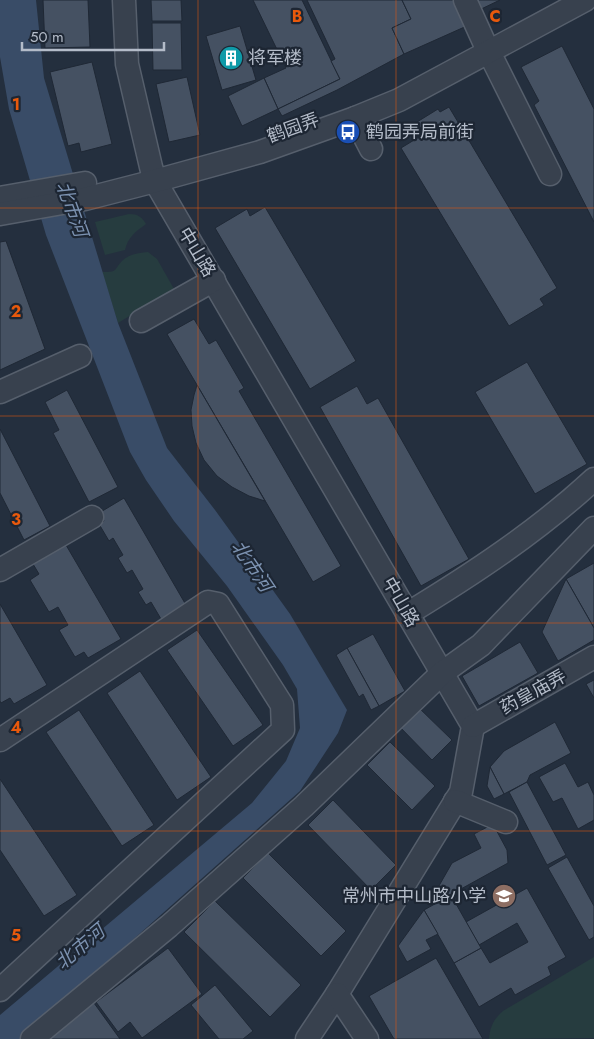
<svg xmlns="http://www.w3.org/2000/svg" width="594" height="1039" viewBox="0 0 594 1039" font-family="Jost,'Noto Sans SC',sans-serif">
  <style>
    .green { fill: #263c3f }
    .water { fill: #394c67 }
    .building { fill: #455162; stroke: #1f2835 }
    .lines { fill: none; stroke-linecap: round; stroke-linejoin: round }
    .minor-casing { stroke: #565f6c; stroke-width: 25 }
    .minor { stroke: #38414e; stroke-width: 22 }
    .grid { fill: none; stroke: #e8590c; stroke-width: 1; stroke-opacity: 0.55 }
    .labels { text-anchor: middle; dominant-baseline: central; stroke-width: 4.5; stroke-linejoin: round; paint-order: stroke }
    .poi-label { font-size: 18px; fill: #b4bcc9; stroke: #1d2633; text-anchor: start }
    .street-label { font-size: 18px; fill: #b4bcc9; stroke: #1d2633 }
    .water-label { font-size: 19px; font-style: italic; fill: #7c92b1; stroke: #1d2633 }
    .grid-label { font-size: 16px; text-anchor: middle; font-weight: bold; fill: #e8590c; stroke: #1d2633; stroke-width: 4.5; stroke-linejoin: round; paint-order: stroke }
  </style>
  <rect width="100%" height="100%" fill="#242f3e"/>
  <g class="green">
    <path d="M129 214C138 214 142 217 146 224 135 232 128 237 125 250L105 255 95 222Z"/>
    <path d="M148 252 157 259 174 289 118 323 102 272C118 272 113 271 122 261 129 254 139 253 148 252Z"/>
    <path d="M594 957V1038L489 1039C490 1027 493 1020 503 1011Z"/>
  </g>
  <polygon class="water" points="0,0 36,0 44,78 118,323 167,448 215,510 290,614 347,710 338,733 300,791 127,945 120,958 20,1039 0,1039 0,1015 252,803 286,761 300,728 297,689 283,665 227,586 174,521 146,480 130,452 46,235 9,109 0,57"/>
  <g class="building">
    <polygon points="43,0 88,0 90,47 45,48"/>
    <polygon points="151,0 181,0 182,21 152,21"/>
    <polygon points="253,0 302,0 340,79 278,109 264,78 286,68"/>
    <polygon points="307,0 402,0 411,19 392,28 404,54 337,90 282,116 278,109 340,79 331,61 335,59"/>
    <polygon points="402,0 457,0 469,25 404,54 392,28 411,19"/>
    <polygon points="470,0 500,0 475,12"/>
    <polygon points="152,23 181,23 182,70 153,70"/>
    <polygon points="240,26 256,80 222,90 206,36"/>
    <polygon points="562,46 594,109 594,222 534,105 539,101 521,67"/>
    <polygon points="92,62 112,144 81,152 79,143 68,146 50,72"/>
    <polygon points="187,77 200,135 169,142 156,84"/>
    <polygon points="264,78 278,109 242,126 228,96"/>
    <polygon points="449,107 557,288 540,299 544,305 509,326 401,148 424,134 417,122 438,109 440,112"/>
    <polygon points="265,207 356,361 310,389 215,228 247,209 250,216"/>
    <polygon points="6,241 45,349 0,370 0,242"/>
    <polygon points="194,319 209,344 216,340 244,388 239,391 341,566 313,582 167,334"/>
    <polygon points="527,362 587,464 535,494 475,392"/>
    <polygon points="197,385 265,501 249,496 232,487 217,476 204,460 196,443 192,426 191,410 194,395"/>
    <polygon points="357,386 367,404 378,398 469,559 421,586 320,407"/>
    <polygon points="67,390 118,487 89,502 53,433 59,430 45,402"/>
    <polygon points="0,429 50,526 24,540 0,493"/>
    <polygon points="124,498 186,605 161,619 151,602 146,605 138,592 143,589 132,570 127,573 118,558 123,555 113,538 109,541 99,524 104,521 99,513"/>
    <polygon points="66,545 121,639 88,658 84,652 75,657 59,630 68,625 58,607 49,612 30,580 39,574 33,564"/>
    <polygon points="594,563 594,628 566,579"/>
    <polygon points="566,579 594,628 594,640 558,661 542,632"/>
    <polygon points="0,604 47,685 14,704 10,698 1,703 0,701"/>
    <polygon points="197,630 263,725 233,746 167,650"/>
    <polygon points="373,634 405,691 379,706 347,648"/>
    <polygon points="520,642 538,673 479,706 462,676"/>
    <polygon points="347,648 379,706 371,710 363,694 359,697 336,655"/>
    <polygon points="140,671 211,777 177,800 107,693"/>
    <polygon points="594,680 594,698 586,684"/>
    <polygon points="416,705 452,740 432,760 397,724"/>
    <polygon points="79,710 154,825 122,846 46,732"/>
    <polygon points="555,722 571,753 530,775 527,782 504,794 490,767 504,751"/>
    <polygon points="390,742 435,786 412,810 367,765"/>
    <polygon points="565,763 578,787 588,782 594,795 594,820 578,829 562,798 553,802 539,777"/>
    <polygon points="490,767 504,794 494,799 487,786"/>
    <polygon points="0,779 77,895 44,916 0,850"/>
    <polygon points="527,782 566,855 547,865 509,792"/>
    <polygon points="333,800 396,865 371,890 308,825"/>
    <polygon points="493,824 507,850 508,863 441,900 436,891 452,863 481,848 474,834"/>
    <polygon points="268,853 346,931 321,956 243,878"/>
    <polygon points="567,857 594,906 594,937 589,940 548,868"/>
    <polygon points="527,888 566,957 548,967 551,975 515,995 511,988 479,1007 454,963 481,948 490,963 528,942 517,923 479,945 466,922"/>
    <polygon points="451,895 481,948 454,963 424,910"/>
    <polygon points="215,901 301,985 270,1017 184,932"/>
    <polygon points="424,910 438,934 426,940 431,949 407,962 398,946"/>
    <polygon points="168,948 202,994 142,1038 130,1022 118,1032 96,1002"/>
    <polygon points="436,958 483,1039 394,1039 369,996"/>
    <polygon points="215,985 253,1031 243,1039 219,1039 191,1005"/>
    <polygon points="94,1003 120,1039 47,1039"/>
  </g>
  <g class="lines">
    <g class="minor-casing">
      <g id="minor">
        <polyline points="124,0 127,64 151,167 155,181 473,726 461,792 337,994 307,1039"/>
        <polyline points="465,0 484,42"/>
        <polyline points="489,52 550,174"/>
        <polyline points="355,118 371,149"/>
        <polyline points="0,198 85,183"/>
        <polyline points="0,214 85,199 155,181 260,152 355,118 399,100 585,0"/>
        <polyline points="141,321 214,280"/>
        <polyline points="0,392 80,356"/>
        <polyline points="0,570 92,517"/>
        <path d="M407 614C473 574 538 531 594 479"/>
        <polyline points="473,726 594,657"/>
        <polyline points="0,740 208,602 218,604 282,705 283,730 0,990"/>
        <polyline points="455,801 506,822"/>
        <polyline points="337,994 367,1039"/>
        <polyline points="32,1039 169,926 304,806 442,673 481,645 594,528"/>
      </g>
    </g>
    <use href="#minor" class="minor"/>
  </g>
  <path class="grid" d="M198 0V1039M396 0V1039M0 208H594M0 416H594M0 623H594M0 831H594"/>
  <defs>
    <g id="building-disc" transform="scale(1.25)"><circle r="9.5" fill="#0f9aa8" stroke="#1d2633"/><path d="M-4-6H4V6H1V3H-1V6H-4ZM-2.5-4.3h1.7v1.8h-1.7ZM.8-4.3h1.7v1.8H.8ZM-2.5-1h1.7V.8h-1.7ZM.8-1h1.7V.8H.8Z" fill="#fff"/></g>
    <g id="bus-disc" transform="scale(1.25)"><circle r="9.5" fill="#1a4fb4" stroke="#1d2633"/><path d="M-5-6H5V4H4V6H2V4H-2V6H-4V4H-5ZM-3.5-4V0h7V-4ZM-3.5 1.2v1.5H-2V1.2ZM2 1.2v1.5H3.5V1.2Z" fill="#fff"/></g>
    <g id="school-disc" transform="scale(1.25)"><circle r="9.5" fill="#8d6e63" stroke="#1d2633"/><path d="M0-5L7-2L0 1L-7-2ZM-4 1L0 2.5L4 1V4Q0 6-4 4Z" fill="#fff"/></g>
  </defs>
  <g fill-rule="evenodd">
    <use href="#building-disc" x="231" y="58"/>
    <use href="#bus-disc" x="348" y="132"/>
    <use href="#school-disc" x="504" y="896"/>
  </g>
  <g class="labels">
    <g class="poi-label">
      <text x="248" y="58">将军楼</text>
      <text x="366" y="132">鹤园弄局前街</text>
      <text x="486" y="896" text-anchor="end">常州市中山路小学</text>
    </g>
    <g class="street-label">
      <text transform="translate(293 128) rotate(-20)">鹤园弄</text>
      <text transform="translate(197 252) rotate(59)">中山路</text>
      <text transform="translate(401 602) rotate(60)">中山路</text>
      <text transform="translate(533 692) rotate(-29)">药皇庙弄</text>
    </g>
    <g class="water-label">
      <text transform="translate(72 209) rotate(70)">北市河</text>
      <text transform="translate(252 566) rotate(56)">北市河</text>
      <text transform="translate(80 947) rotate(-40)">北市河</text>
    </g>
  </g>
  <g class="grid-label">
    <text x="297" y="22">B</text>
    <text x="495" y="22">C</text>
    <text x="16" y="110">1</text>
    <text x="16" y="317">2</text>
    <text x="16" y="525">3</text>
    <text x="16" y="733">4</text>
    <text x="16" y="941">5</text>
  </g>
  <path d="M22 42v8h142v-8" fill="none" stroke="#b4bcc9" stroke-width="2.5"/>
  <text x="30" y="42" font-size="15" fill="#b4bcc9" stroke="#1d2633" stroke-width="4" paint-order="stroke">50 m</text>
</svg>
